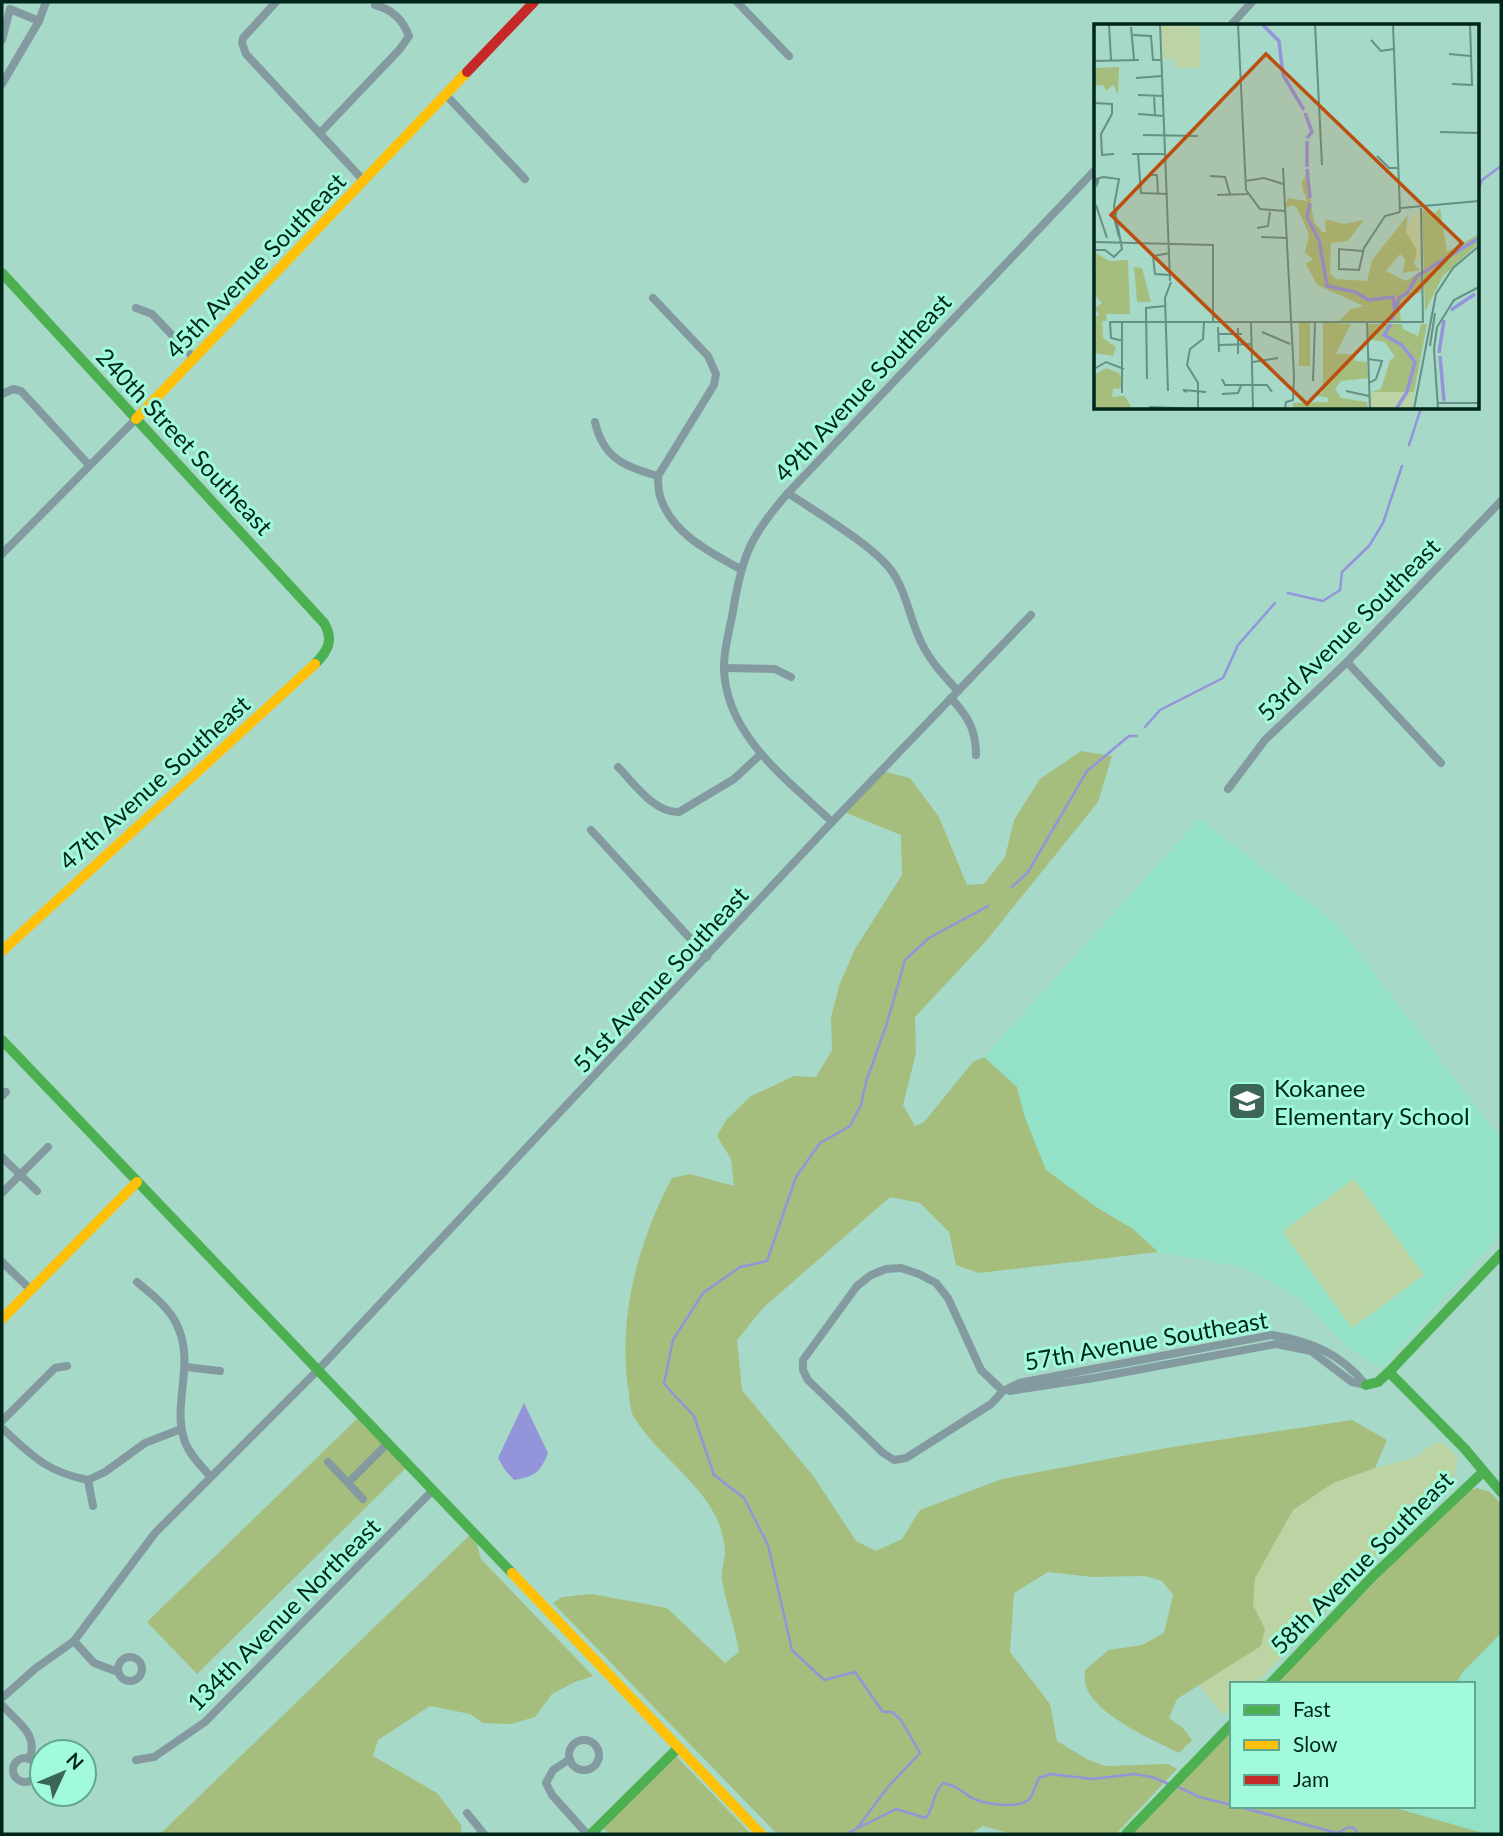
<svg xmlns="http://www.w3.org/2000/svg" width="1503" height="1836" viewBox="0 0 1503 1836" font-family="Lato,sans-serif">
  <style>
    .built { fill: #93e1c6 }
    .green { fill: #bcd4a4 }
    .forest { fill: #a6be7d }
    .water { fill: #9394da }
    .lines { fill: none; stroke-linecap: round; stroke-linejoin: round }
    .stream { stroke: #9394da; stroke-width: 2.5 }
    .street { stroke: #839ba0; stroke-width: 8 }
    .fast { stroke: #4caf50; stroke-width: 10 }
    .slow { stroke: #ffc107; stroke-width: 10 }
    .jam { stroke: #c62828; stroke-width: 10 }
    .labels { text-anchor: middle; dominant-baseline: central; stroke-width: 6; stroke-linejoin: round; paint-order: stroke }
    .street-label { font-size: 24px; fill: #00261b; stroke: #a1fbdb }
    .poi-label { font-size: 24px; fill: #00261b; stroke: #a1fbdb; text-anchor: start }
    .inset-river { fill: none; stroke: #9394da; stroke-width: 3.5 }
    .inset-road { fill: none; stroke: #649183; stroke-width: 2 }
    .view { fill: #ba4f0f; fill-opacity: 0.15; stroke: #ba4f0f; stroke-width: 3.5 }
    .inset-edge { fill: none; stroke: #00261b; stroke-width: 3.5 }
  </style>
  <rect width="100%" height="100%" fill="#a7d9c8"/>
  <g class="built">
    <polygon points="1199,819 1335,922 1501,1139 1501,1234 1381,1368 1347,1347 1300,1298 1243,1267 1158,1252 1133,1229 1099,1209 1046,1170 1024,1115 1017,1087 984,1057"/>
    <polygon points="1501,1633 1501,1834 1486,1834 1389,1807 1473,1806 1473,1684 1456,1684 1462,1673"/>
  </g>
  <g class="green">
    <polygon points="1354,1179 1424,1275 1352,1328 1284,1234 1284,1230"/>
    <polygon points="1434,1443 1444,1443 1458,1458 1453,1479 1256,1684 1232,1684 1232,1707 1223,1715 1198,1684 1261,1646 1265,1629 1252,1605 1255,1577 1293,1510 1333,1483 1375,1468 1414,1458"/>
  </g>
  <g class="forest">
    <path d="M1081 751 1112 756 1098 802 986 941 915 1017 916 1053 903 1105 915 1126 924 1122 973 1062 984 1057 1017 1087 1024 1115 1046 1170 1099 1209 1133 1229 1158 1252 979 1273 956 1265 949 1232 920 1203 890 1197 763 1308 737 1340 742 1390 814 1477 856 1541 876 1551 902 1539 920 1510 1002 1479 1166 1448 1352 1420 1387 1440 1375 1468 1333 1483 1293 1510 1255 1578 1253 1605 1265 1629 1261 1646 1177 1699 1169 1718 1183 1728 1192 1740 1179 1753C1153 1740 1095 1715 1086 1686 1084 1682 1085 1675 1085 1670L1109 1650 1142 1645 1164 1633 1173 1595 1162 1581 1145 1576 1092 1577 1048 1572 1014 1593 1010 1652 1050 1704 1057 1741 1087 1759 1105 1766 1168 1764 1177 1769 1116 1834H1012L983 1826 970 1834H777L553 1603 562 1597 592 1594 667 1608 725 1663 739 1652C735 1627 726 1604 722 1580 721 1571 724 1562 725 1553 725 1544 721 1526 716 1517 697 1479 658 1455 635 1419 629 1411 630 1398 628 1388 618 1316 638 1242 672 1178L690 1174 734 1186 731 1159 717 1136 726 1120 751 1096 794 1076 816 1077 832 1050 831 1017 840 983 855 949 902 875 901 835 844 812 882 771 910 778 939 817 967 885 984 884 1005 857 1014 820 1040 779Z"/>
    <polygon points="361,1415 409,1465 197,1674 147,1622"/>
    <polygon points="1477,1488 1490,1492 1501,1504 1501,1633 1462,1673 1456,1684 1275,1684 1462,1493"/>
    <polygon points="473,1532 481,1559 593,1676 575,1682 552,1694 535,1717 511,1724 483,1723 470,1714 430,1706 378,1740 373,1756 437,1793 462,1826 460,1834 160,1834"/>
    <polygon points="1232,1727 1232,1806 1389,1806 1486,1834 1131,1834"/>
    <polygon points="676,1756 751,1834 609,1834 603,1828"/>
  </g>
  <path class="water" d="M524 1403 548 1453C540 1473 535 1476 514 1480L505 1470 498 1458Z"/>
  <g class="lines">
    <g class="stream">
      <polyline points="1477,193 1482,180 1501,166"/>
      <polyline points="1409,445 1421,408"/>
      <polyline points="1288,593 1323,601 1340,590 1342,572 1369,546 1383,523 1402,466"/>
      <polyline points="1145,727 1160,710 1223,678 1238,645 1275,603"/>
      <polyline points="1012,887 1028,872 1087,771 1129,736 1137,736"/>
      <polyline points="1176,1786 1199,1797 1232,1805"/>
      <polyline points="1236,1806 1337,1833 1349,1827 1354,1828 1358,1834"/>
      <polyline points="858,1827 887,1788 920,1753 901,1720 892,1712 883,1712 855,1672 824,1680 792,1650 768,1545 744,1498 714,1475 694,1416 664,1384 673,1340 703,1293 740,1267 767,1261 796,1177 820,1143 850,1126 861,1105 866,1082 887,1023 905,960 929,938 988,906"/>
      <path d="M846 1834 896 1809 926 1818C935 1806 931 1796 943 1783 956 1785 961 1791 972 1798 983 1804 1022 1810 1030 1798 1034 1792 1036 1784 1039 1778L1050 1774 1093 1779 1134 1774 1152 1777 1169 1784"/>
    </g>
    <g class="street">
      <polyline points="276,2 243,38 242,43 246,54 364,181"/>
      <polyline points="737,2 789,56"/>
      <polyline points="1230,26 1252,2"/>
      <polyline points="2,40 10,9 39,21"/>
      <polyline points="2,84 39,21 46,2"/>
      <polyline points="446,95 525,179"/>
      <path d="M320 133 400 49 409 36C403 20 391 9 375 5"/>
      <polyline points="653,298 708,356 716,374 714,385 658,476"/>
      <polyline points="136,308 152,314 194,358"/>
      <polyline points="2,394 13,389 21,391 89,465"/>
      <path d="M595 422C603 458 625 467 658 476"/>
      <path d="M658 476C658 483 658 492 661 499 673 534 710 552 740 569"/>
      <path d="M788 493C816 512 872 545 891 570 907 592 910 621 922 644 931 662 944 676 958 691"/>
      <polyline points="2,554 136,419"/>
      <polyline points="1347,662 1441,763"/>
      <polyline points="724,668 775,669 791,677"/>
      <path d="M951 698C968 717 976 729 976 755"/>
      <path d="M618 767C634 783 654 813 679 812L734 779 761 754"/>
      <polyline points="1228,789 1265,740 1347,662 1501,501"/>
      <path d="M832 822C788 780 726 736 724 669 723 651 730 629 733 611 742 555 751 535 788 493L1095 170"/>
      <polyline points="591,830 707,957"/>
      <polyline points="2,1096 6,1092"/>
      <polyline points="2,1157 37,1191"/>
      <polyline points="2,1193 48,1147"/>
      <polyline points="2,1262 31,1290"/>
      <path d="M137 1282C151 1294 169 1307 177 1325 196 1365 171 1404 185 1442 190 1455 201 1466 210 1476"/>
      <polyline points="186,1367 220,1371"/>
      <path d="M1003 1391 981 1370 948 1298 936 1283 919 1274 901 1268 886 1269 871 1275 857 1286 803 1360V1370L808 1380 883 1453 894 1460 906 1458 991 1404 1003 1391 1019 1383 1272 1335C1311 1341 1341 1354 1366 1385"/>
      <polyline points="1010,1391 1094,1378 1276,1344 1311,1351 1352,1382 1366,1385"/>
      <polyline points="2,1421 55,1368 67,1366"/>
      <path d="M2 1428C32 1456 47 1472 88 1480"/>
      <polyline points="328,1462 348,1483 388,1443"/>
      <polyline points="88,1480 105,1472 145,1443 181,1429"/>
      <polyline points="88,1480 93,1506"/>
      <polyline points="348,1483 363,1499"/>
      <polyline points="74,1641 94,1663 118,1672"/>
      <circle cx="130" cy="1669" r="12"/>
      <polyline points="2,1698 36,1668 74,1641 155,1533 318,1370 832,822 1031,615"/>
      <path d="M2 1705C17 1722 40 1735 29 1759"/>
      <circle cx="584" cy="1755" r="15"/>
      <circle cx="25" cy="1770" r="12"/>
      <polyline points="570,1759 553,1770 546,1783 552,1795 587,1834"/>
      <polyline points="136,1760 154,1757 205,1722 433,1490"/>
      <polyline points="467,1813 484,1834"/>
    </g>
    <g class="fast">
      <path d="M2 273 324 623C334 640 328 651 315 664"/>
      <polyline points="2,1040 512,1573"/>
      <polyline points="1389,1372 1465,1449 1501,1492"/>
      <polyline points="1366,1385 1378,1382 1389,1372 1501,1254"/>
      <polyline points="1270,1684 1374,1575 1483,1472"/>
      <polyline points="591,1834 678,1748"/>
      <polyline points="1126,1834 1232,1724"/>
    </g>
    <g class="slow">
      <polyline points="136,419 467,72"/>
      <polyline points="2,951 315,664"/>
      <polyline points="2,1319 137,1182"/>
      <polyline points="512,1573 761,1834"/>
    </g>
    <polyline class="jam" points="467,72 534,2"/>
  </g>
  <defs>
    <g id="school-square" transform="scale(2.0125)"><rect x="-9" y="-9" width="18" height="18" rx="4" fill="#3a6558" stroke="#a1fbdb"/><path d="M0-5L7-2L0 1L-7-2ZM-4 1L0 2.5L4 1V4Q0 6-4 4Z" fill="#fff"/></g>
  </defs>
  <g fill-rule="evenodd">
    <use href="#school-square" x="1247" y="1101"/>
  </g>
  <g class="labels">
    <g class="street-label">
      <text transform="translate(255 265) rotate(-46)">45th Avenue Southeast</text>
      <text transform="translate(862 387) rotate(-47)">49th Avenue Southeast</text>
      <text transform="translate(185 441) rotate(47)">240th Street Southeast</text>
      <text transform="translate(1348 629) rotate(-45)">53rd Avenue Southeast</text>
      <text transform="translate(154 782) rotate(-42)">47th Avenue Southeast</text>
      <text transform="translate(660 979) rotate(-47)">51st Avenue Southeast</text>
      <text transform="translate(1146 1340) rotate(-10)">57th Avenue Southeast</text>
      <text transform="translate(1361 1562) rotate(-45)">58th Avenue Southeast</text>
      <text transform="translate(283 1614) rotate(-45)">134th Avenue Northeast</text>
    </g>
    <g class="poi-label">
      <text x="1274" y="1087">Kokanee<tspan x="1274" dy="28">Elementary School</tspan></text>
    </g>
  </g>
  <g transform="translate(1094 24)">
    <rect width="385" height="385" fill="#a7d9c8"/>
    <path d="M67 0H105L107 44H81V35L69 34ZM323 185 325 188 326 237 320 236 311 208ZM277 368H320L317 385H277Z" fill="#bcd4a4"/>
    <path d="M25 43 24 71 19 61 12 67 9 61 0 62V44ZM212 150 220 198 228 208H232L231 195 250 200 270 196 254 217 237 219 236 250 242 255 273 257 278 236 314 191 312 208 323 226 320 240 326 246 309 249 311 235 306 230 292 247 312 257 327 247 328 268 313 274 306 287 307 297H245L257 285 270 282 223 261 212 240 219 235 211 229 215 210 203 184 199 181 191 184 194 174 213 177 207 160ZM346 184 353 228 385 210V219L349 252 331 287 328 186 341 189ZM2 229 15 237 34 236 36 290H12L13 297H8L9 314 22 323 19 332 0 329V295L5 290 0 284 8 279 0 270ZM40 243 48 244 57 278H43ZM205 298H216V342H205ZM229 298 257 300 242 330H260L261 337 273 338 274 354 247 357 241 365 247 374 273 378 274 385H199V379L234 378V374L218 370 229 369ZM274 300H308L309 305 324 312 327 300H333L320 368H277L287 365 296 336 301 333 291 318 274 315ZM12 344 25 349 29 359 28 364 19 365 18 373 31 372 38 385H0V351Z" fill="#a6be7d"/>
    <path class="inset-river" d="M168 0 185 17 189 51 210 86M211 89 218 108 213 114M213 143V117M213 145 216 174M216 179 213 193 225 216 233 262 261 268 275 276 299 273 301 287M357 286 381 270M298 296 305 274 313 269 323 252 385 214M297 300 290 311 308 321 321 338 313 368 302 385M345 329 350 296M346 332 350 377"/>
    <path class="inset-road" d="M15 0 17 36M66 0 76 257M144 0 152 166 166 185 191 187M221 0 228 141M299 0 306 188M37 3 40 35M39 11 57 12 59 36H67M277 16 287 27 300 25M355 30 377 32M0 37 45 36M42 54 68 52M358 60 378 61 376 0M44 71 70 72M60 71 61 92M0 79 18 80V90L7 110 8 131 20 130M44 90 70 92M346 108 385 109M49 111 104 112M38 130H71M44 130 47 169 74 170M283 132 295 144H304M189 144 200 352 199 376 192 378 191 385M56 151H63L64 170M116 152 131 153 136 170M151 157 170 154 189 160M123 171 154 170M2 181 13 214M307 184 385 177M23 189 19 190 25 213M163 204 174 202 176 188M167 213 192 214M0 218 119 221V298M0 226H11L20 233 28 225 20 182 25 155 9 153 2 155 3 160 5 154M269 227 245 225V245L265 246 270 224 291 192 306 188M76 229 59 232 61 250 76 251M157 298 159 385M273 298 276 385M124 303 125 328M168 308 196 320M124 310H148M29 317 17 314 16 298H329L327 184M125 321 157 320M336 322 341 289M144 330V304M274 335 288 337 282 355 275 359M159 338 184 334M0 345 12 338 30 345M53 355 52 284 71 282M128 355 131 361H173L178 368M219 357 221 298M74 367 71 274 77 258M252 367 275 372M93 368 89 366 112 368H109M28 369V298M128 370 144 369 147 362M344 379H385M55 383 109 385M104 385V359L93 341 96 325 109 315 110 298M320 385 342 270 359 244 385 222M344 385 340 325 343 303 360 276 385 263"/>
    <path class="view" d="M172 30 368 219 213 380 17 191Z"/>
    <rect width="385" height="385" class="inset-edge"/>
  </g>
  <rect width="1503" height="1836" fill="none" stroke="#00261b" stroke-width="7"/>
  <rect x="1230" y="1682" width="245" height="126" fill="#a1fbdb" stroke="#61a68e" stroke-width="2"/>
  <rect x="1244" y="1705" width="35" height="10" fill="#4caf50" stroke="#61a68e" stroke-width="2"/>
  <text x="1293" y="1717" font-size="21" fill="#00261b">Fast</text>
  <rect x="1244" y="1740" width="35" height="10" fill="#ffc107" stroke="#61a68e" stroke-width="2"/>
  <text x="1293" y="1752" font-size="21" fill="#00261b">Slow</text>
  <rect x="1244" y="1775" width="35" height="10" fill="#c62828" stroke="#61a68e" stroke-width="2"/>
  <text x="1293" y="1787" font-size="21" fill="#00261b">Jam</text>
  <g transform="translate(63 1773) rotate(46)"><circle r="33" fill="#a1fbdb" stroke="#61a68e" stroke-width="2"/>
  <path d="M0-5L12 26L0 18L-12 26Z" fill="#3a6558"/>
  <text y="-10" font-size="19" font-weight="bold" text-anchor="middle" fill="#00261b">N</text>
  </g>
</svg>
